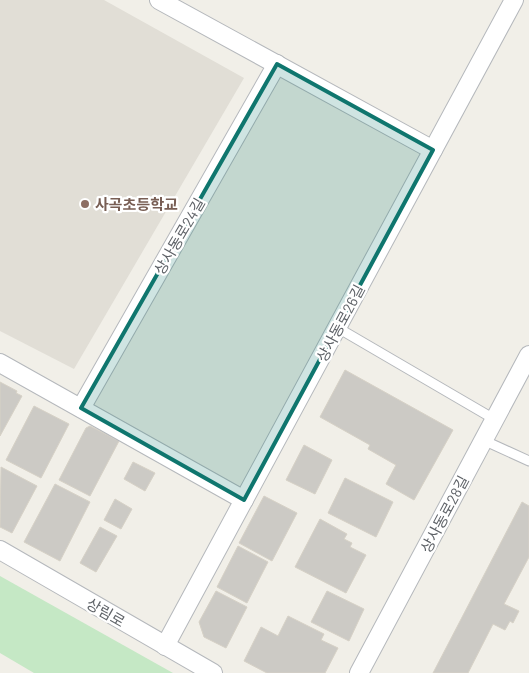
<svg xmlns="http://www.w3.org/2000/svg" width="529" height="673" viewBox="0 0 529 673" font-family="Barlow,'Noto Sans KR',sans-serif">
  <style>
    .education { fill: #e1ded6 }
    .green { fill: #c5e8c5 }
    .building { fill: #cccac5; stroke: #d6d1c6 }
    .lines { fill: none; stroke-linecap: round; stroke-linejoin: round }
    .service-casing { stroke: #b5b8bc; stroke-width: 11 }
    .minor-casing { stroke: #b5b8bc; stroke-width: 20 }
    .service { stroke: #fff; stroke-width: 9 }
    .minor { stroke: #fff; stroke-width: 18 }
    .marked { fill: #0f766e; fill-opacity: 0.2; stroke: #0f766e; stroke-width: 4; stroke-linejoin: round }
    .education-dot { fill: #8d6e63; stroke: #fff; stroke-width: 2 }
    .labels { text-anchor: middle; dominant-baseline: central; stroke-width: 4.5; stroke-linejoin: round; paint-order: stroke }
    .education-label { font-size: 15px; font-weight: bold; fill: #785e54; stroke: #fff; text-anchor: start }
    .street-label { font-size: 15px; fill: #5f6368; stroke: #fff }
  </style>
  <rect width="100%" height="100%" fill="#f1efe8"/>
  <polygon class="education" points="0,0 104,0 244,78 74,369 0,331"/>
  <polygon class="green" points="0,576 173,673 34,673 0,653"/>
  <g class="building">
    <polygon points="345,370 453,430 414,500 386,484 396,465 368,449 370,445 320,417"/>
    <polygon points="0,382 17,391 16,393 22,396 0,436"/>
    <polygon points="34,406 69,424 41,478 6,460"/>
    <polygon points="90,426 119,441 90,496 59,480 86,428"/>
    <polygon points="304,445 332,460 315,494 286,480"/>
    <polygon points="133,462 155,473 145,491 124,479"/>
    <polygon points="1,467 37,486 12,533 0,527"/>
    <polygon points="345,478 393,502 376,537 328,513"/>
    <polygon points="55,484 90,502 60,561 24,542"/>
    <polygon points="264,496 297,513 272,561 239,543"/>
    <polygon points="115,499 132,509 121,529 104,520"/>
    <polygon points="522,502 529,506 529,557 504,604 519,611 513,623 510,621 505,630 493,624 468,673 433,673"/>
    <polygon points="320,519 347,534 344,539 352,543 350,547 366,555 346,593 295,567"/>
    <polygon points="100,527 117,536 96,572 80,563"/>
    <polygon points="238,546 268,562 247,603 217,587"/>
    <polygon points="216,591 247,607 226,648 204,637 199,622"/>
    <polygon points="327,591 364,609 349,641 311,622"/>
    <polygon points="288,616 324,634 321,640 338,648 325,673 267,673 244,661 261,627 278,636"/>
  </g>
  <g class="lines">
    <g class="service-casing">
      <g id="service">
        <polyline points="338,328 494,419"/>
        <polyline points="483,440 529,461"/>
      </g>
    </g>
    <g class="minor-casing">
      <g id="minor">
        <polyline points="159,0 433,150"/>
        <polyline points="0,363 244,500"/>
        <polyline points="81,408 277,64"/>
        <polyline points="0,550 213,673"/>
        <polyline points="165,646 514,0"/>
        <polyline points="359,673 529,355"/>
      </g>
    </g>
    <use href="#service" class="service"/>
    <use href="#minor" class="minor"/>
  </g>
  <path class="marked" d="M277 64 433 150 244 500 81 408Z"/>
  <circle class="education-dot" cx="85" cy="204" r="5"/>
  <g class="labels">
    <g class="education-label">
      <text x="95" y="204">사곡초등학교</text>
    </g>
    <g class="street-label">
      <text transform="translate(179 236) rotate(-60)">상사동로24길</text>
      <text transform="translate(340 323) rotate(-62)">상사동로26길</text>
      <text transform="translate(444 514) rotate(-62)">상사동로28길</text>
      <text transform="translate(106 612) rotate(30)">상림로</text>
    </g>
  </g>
</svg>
